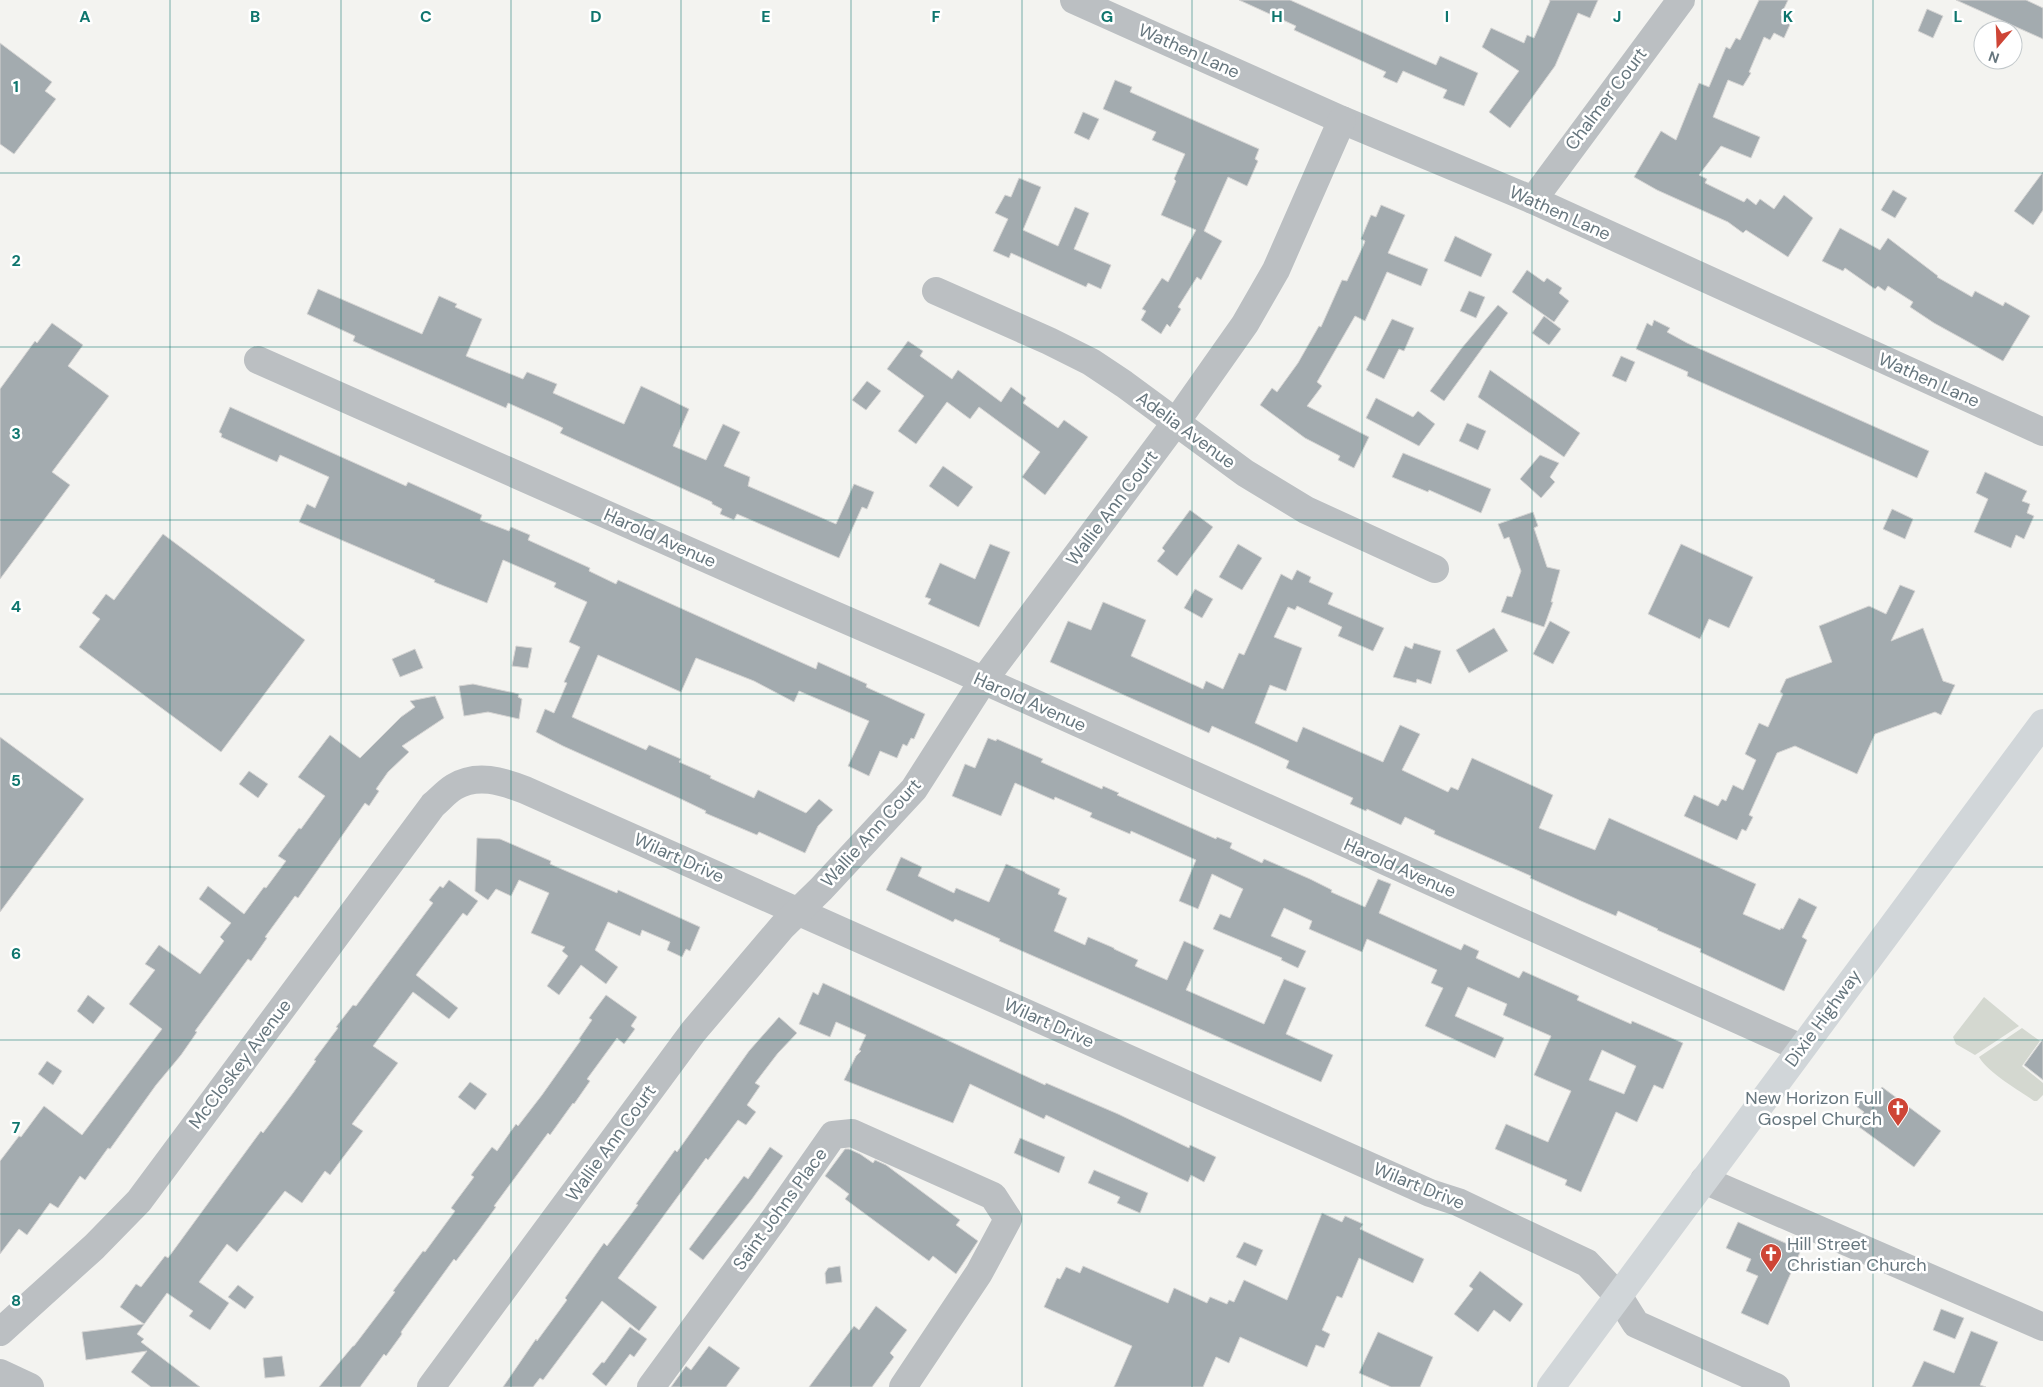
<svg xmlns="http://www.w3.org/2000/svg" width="2043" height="1387" viewBox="0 0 2043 1387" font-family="'DM Sans',sans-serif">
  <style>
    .green { fill: #d4d8d0 }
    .building { fill: #a3abaf; stroke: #d5d4d3; fill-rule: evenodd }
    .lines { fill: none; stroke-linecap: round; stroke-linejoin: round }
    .minor { stroke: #bbbfc2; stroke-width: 28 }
    .major { stroke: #d1d6d9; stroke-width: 28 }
    .grid { fill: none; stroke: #0f766e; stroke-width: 1; stroke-opacity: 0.55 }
    .labels { text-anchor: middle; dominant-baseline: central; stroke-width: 5; stroke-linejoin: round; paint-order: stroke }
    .street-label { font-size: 18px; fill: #66767e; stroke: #fff }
    .poi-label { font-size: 18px; fill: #66767e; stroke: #fff; text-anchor: end }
    .grid-label { font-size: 16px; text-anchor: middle; font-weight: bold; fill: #0f766e; stroke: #fff; stroke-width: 5; stroke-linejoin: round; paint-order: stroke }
  </style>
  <rect width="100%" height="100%" fill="#f3f3f0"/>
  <g class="green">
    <polygon points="1984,997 2019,1026 1975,1055 1956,1044 1953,1037"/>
    <path d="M2022 1028 2040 1041 2022 1066 2043 1083V1095L2037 1101H2034C2019 1090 1988 1073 1979 1057Z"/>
  </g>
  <g class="building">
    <polygon points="1239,0 1290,0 1436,65 1440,56 1478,73 1464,106 1443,98 1447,90 1403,71 1397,83 1383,77 1386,72 1294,30 1296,26"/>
    <polygon points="1549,0 1598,0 1590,18 1578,13 1555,66 1510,128 1489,112 1519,71 1482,47 1491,28 1524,43 1527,35 1534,38 1550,1"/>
    <polygon points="1759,0 1788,0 1781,15 1792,20 1784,38 1774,33 1770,40 1764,37 1749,72 1751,73 1743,86 1728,80 1713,117 1760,137 1751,158 1721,146 1699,175 1707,179 1705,183 1744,202 1747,198 1756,205 1760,199 1774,209 1784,195 1813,218 1788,257 1746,230 1743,233 1728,222 1657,190 1634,177 1661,131 1676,140 1699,83 1709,87 1726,47 1730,49 1736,38 1740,40"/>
    <polygon points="1956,0 2026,0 2043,8 2043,39"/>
    <polygon points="1927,9 1943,16 1933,38 1918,31"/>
    <polygon points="0,43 52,82 45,91 56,99 14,154 0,144"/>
    <polygon points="1115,80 1132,87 1130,92 1259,149 1255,159 1258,161 1247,186 1228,177 1204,231 1222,241 1201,280 1197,277 1178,307 1181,309 1170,327 1167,324 1161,334 1141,320 1146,311 1142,309 1162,278 1168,282 1196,230 1161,215 1176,181 1174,179 1185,154 1152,140 1156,132 1103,109"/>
    <polygon points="1083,112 1099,119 1089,140 1074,133"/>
    <polygon points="2043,172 2043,210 2033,225 2014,211"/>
    <polygon points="1019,178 1041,187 1023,230 1058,246 1075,207 1089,213 1074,249 1111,265 1101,289 1088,283 1086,287 1011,253 1009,258 993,251 1008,219 995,213 1005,195 1011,197"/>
    <polygon points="1893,190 1907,198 1895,218 1881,210"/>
    <polygon points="1381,205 1405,215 1388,253 1428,269 1421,286 1387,272 1365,321 1355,316 1317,382 1322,386 1307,406 1369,437 1354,468 1338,460 1340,456 1305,438 1260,405 1272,388 1277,392 1298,363 1319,326 1321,327 1342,280 1347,281 1364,244 1365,241 1361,239 1371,215 1376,217"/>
    <polygon points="1840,228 1880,250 1888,238 1938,276 1937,277 1972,297 1975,291 2003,306 2005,302 2030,316 2003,361 1934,323 1910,307 1913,302 1888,286 1885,291 1878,286 1875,289 1845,268 1843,271 1822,261"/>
    <polygon points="1455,236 1492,254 1481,277 1444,261"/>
    <polygon points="1527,270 1544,282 1547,278 1562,288 1559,293 1569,301 1554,322 1512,292"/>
    <polygon points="318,289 422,334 439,296 457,304 455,307 482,319 466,356 523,379 527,372 557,384 553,393 624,424 641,386 656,393 689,409 673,446 706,460 723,424 740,432 724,466 750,477 748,486 836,524 854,484 874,492 867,509 862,507 839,558 737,514 734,520 720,514 722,509 712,504 712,502 560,433 563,428 553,423 508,403 506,408 353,341 355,336 307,314"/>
    <polygon points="1469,291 1485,297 1476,318 1460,311"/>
    <polygon points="1498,305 1508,313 1444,401 1430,391 1461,349"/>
    <polygon points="1544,316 1561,329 1549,345 1532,333"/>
    <polygon points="1392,319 1414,328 1404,351 1399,349 1384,379 1366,370"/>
    <polygon points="1654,320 1670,328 1667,332 1687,343 1929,451 1917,478 1687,376 1688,372 1636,349 1647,323 1652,326"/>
    <polygon points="52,323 83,345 68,366 109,396 52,472 70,485 0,579 0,389 35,341 37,343"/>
    <polygon points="908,341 923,351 920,356 952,379 958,370 1001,402 1011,387 1026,398 1023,403 1058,428 1064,420 1088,437 1045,495 1022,477 1040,452 979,407 970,419 947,402 916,444 898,431 924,396 887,369"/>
    <polygon points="1621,356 1635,362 1626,382 1612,376"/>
    <polygon points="1490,370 1580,433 1564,457 1478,397"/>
    <polygon points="867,381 881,391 866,410 852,400"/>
    <polygon points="1376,398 1413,417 1418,411 1435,424 1419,446 1366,418"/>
    <polygon points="230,407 406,486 408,482 482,515 480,520 509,531 511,527 530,535 528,540 590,568 589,571 616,584 618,580 816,669 818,662 867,684 866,687 925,714 914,739 911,738 907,746 903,744 897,758 880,751 869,776 848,766 869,721 799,691 794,702 754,681 696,658 681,692 598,655 572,717 646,750 649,745 681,759 679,762 711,776 710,778 754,798 758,790 806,813 819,799 833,810 818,826 805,853 759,832 757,835 705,813 706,811 681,799 563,746 536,732 545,709 554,713 567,683 564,682 580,647 569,642 587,602 554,587 556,583 503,560 487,603 434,582 435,580 299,522 307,504 315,508 329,477 280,455 277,462 221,437 222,434 219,432"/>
    <polygon points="1467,423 1486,431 1478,450 1459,441"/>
    <polygon points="1403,453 1491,489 1481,513 1429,490 1428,492 1392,477"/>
    <polygon points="1540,455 1559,463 1550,477 1555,482 1541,498 1520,479"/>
    <polygon points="943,466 973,487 958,507 929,486"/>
    <polygon points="1985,472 2027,491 2022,501 2030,504 2027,513 2034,516 2024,539 2016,535 2011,548 1974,532 1988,499 1976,493"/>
    <polygon points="1892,509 1913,519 1905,539 1883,529"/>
    <polygon points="1190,510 1213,527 1177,576 1157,561 1165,551 1162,548"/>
    <polygon points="1533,512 1538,526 1534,528 1547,567 1560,570 1551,602 1553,602 1544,627 1501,612 1507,596 1512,597 1521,571 1509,537 1504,539 1498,524"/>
    <polygon points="163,534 305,640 221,752 79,647 100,619 92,613 106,594 114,600"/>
    <polygon points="990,544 1010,552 979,627 928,604 931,599 925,597 940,563 975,579"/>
    <polygon points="1238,544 1262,558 1242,590 1219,577"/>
    <polygon points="1681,544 1753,577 1729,628 1709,619 1700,639 1648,614"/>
    <polygon points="1297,570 1311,577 1309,582 1333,593 1328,604 1384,628 1373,651 1338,636 1342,627 1297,606 1295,610 1288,607 1274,637 1302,648 1286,691 1270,685 1255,723 1297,742 1303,727 1383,762 1400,725 1420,734 1402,770 1448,792 1451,787 1458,790 1472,758 1553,795 1539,828 1595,850 1609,818 1756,884 1743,914 1780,930 1781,928 1783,929 1799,898 1817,907 1802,937 1807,940 1784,991 1700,952 1701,949 1657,930 1658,929 1618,911 1616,916 1581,901 1530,878 1531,876 1434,834 1435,831 1405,817 1401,825 1367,809 1366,811 1350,804 1353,798 1286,768 1289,761 1257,746 1212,726 1209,733 1050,662 1068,621 1091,630 1103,602 1146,620 1131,656 1203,689 1206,681 1223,689 1239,653 1244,655 1281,574 1292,580"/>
    <polygon points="1900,585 1915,591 1891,641 1923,628 1943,681 1955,685 1941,715 1935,712 1875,734 1857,774 1795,746 1777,753 1749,815 1753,817 1746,831 1742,829 1737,840 1684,816 1694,795 1718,806 1722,799 1726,801 1733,785 1743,790 1756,760 1745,754 1759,723 1768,727 1783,694 1780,692 1786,679 1832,662 1819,626 1869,606 1886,614"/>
    <polygon points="1195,589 1213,599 1202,618 1184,608"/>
    <polygon points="1550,621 1570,632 1553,664 1533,654"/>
    <polygon points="1494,628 1508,651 1469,673 1456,650"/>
    <polygon points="1414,643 1441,651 1431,684 1417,679 1416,683 1393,677 1405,646 1412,649"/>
    <polygon points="516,646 532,648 528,668 512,666"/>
    <polygon points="415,649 423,668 400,677 392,659"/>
    <polygon points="473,684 519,694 518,697 522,699 519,719 488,712 464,716 459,686"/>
    <polygon points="435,696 444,718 402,746 409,752 388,772 376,789 379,791 369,806 365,803 298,898 295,896 265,937 267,938 251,961 248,959 195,1031 197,1032 181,1055 156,1085 110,1149 108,1148 85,1180 80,1176 58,1208 50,1203 27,1235 19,1229 0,1254 0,1161 19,1136 21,1137 44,1106 82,1135 162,1029 129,1004 155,970 145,964 159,945 200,974 224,941 220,937 231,923 199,899 208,886 244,914 264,887 266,888 286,861 278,856 299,828 301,829 325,796 298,777 330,735 360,758 401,717 415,707 410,701"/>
    <polygon points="0,737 84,799 0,912"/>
    <path d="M988 738 996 741 997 739 1043 759 1041 762 1102 789 1103 786 1119 793 1117 795 1216 839 1217 837 1232 843 1230 848 1262 863 1264 859 1310 879 1332 890 1331 892 1365 907 1378 879 1391 884 1379 913 1461 950 1464 944 1479 951 1476 958 1519 978 1523 971 1579 996 1577 1000 1631 1024 1632 1021 1683 1043 1663 1089 1654 1085 1637 1122 1616 1112 1581 1192 1565 1185 1567 1180 1495 1149 1506 1124 1548 1142 1571 1091 1534 1075 1551 1036 1503 1015 1507 1004 1468 987 1455 1016 1504 1038 1495 1058 1425 1026 1443 988 1431 983 1437 970 1367 939 1362 952 1309 929 1312 921 1284 908 1271 936 1306 951 1298 968 1281 960 1282 958 1213 929 1220 914 1230 918 1243 889 1212 874 1198 909 1179 901 1196 860 1131 831 1130 834 1090 817 1092 813 1055 797 1054 800 1015 783 1001 816 952 796 965 764 975 768ZM1602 1050 1636 1066 1624 1094 1589 1080Z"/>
    <polygon points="249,771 268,784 258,798 239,784"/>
    <polygon points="477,838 500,839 551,861 550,864 617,893 618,890 700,927 690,951 686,949 682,957 667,950 670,942 642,930 640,936 608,922 595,950 618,967 606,984 581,965 559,995 547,986 568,956 562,951 565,947 531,933 549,893 519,880 511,896 496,889 488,900 475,891"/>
    <polygon points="901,857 922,867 918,876 954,893 956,888 989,902 1006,864 1025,872 1025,873 1060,889 1058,894 1067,898 1054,931 1085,945 1088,937 1114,948 1114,949 1138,960 1135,966 1167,980 1184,941 1204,950 1186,990 1264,1024 1284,979 1306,988 1286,1034 1333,1055 1321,1082 999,941 1000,939 955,919 953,922 886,890"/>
    <polygon points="449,880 478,901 467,916 463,913 416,975 458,1008 449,1019 413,992 373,1046 398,1063 352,1124 363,1131 341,1160 330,1175 325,1171 302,1203 285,1191 237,1252 227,1244 199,1282 229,1303 210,1330 189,1316 193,1311 167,1293 137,1334 144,1339 141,1342 200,1387 151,1387 131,1372 147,1351 86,1360 82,1332 144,1324 120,1307 136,1284 141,1287 165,1256 168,1258 261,1131 263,1133 293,1093 316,1061 314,1060 338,1028 336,1027 353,1005 356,1006 433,903 429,900 440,886 443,888"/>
    <polygon points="823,983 1045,1085 1046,1083 1118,1114 1189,1148 1190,1145 1216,1157 1204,1182 1191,1175 1188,1182 1046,1115 1044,1119 972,1085 970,1084 953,1123 844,1080 856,1056 861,1051 859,1050 866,1035 836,1022 830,1037 799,1024 813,992 818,995"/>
    <polygon points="88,995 105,1008 93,1024 77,1011"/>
    <polygon points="606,995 637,1017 631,1026 635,1029 624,1044 617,1038 587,1079 590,1081 574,1104 573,1103 550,1135 548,1133 494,1206 496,1207 480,1229 456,1261 454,1259 401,1332 402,1334 386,1356 384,1354 360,1387 319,1387 353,1346 354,1346 395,1292 393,1291 423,1251 425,1252 455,1211 451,1208 474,1177 471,1175 492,1147 497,1151 516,1124 518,1126 542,1095 581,1040 579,1039 592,1020 589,1018"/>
    <polygon points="779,1017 797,1033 778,1053 755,1083 760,1086 747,1105 756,1112 746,1125 738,1120 708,1160 706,1158 618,1278 657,1307 639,1331 602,1301 543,1380 540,1378 533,1387 503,1387 536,1339 537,1341 567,1300 565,1298 604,1243 607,1246 638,1205 636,1204 675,1150 677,1152 749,1051"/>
    <polygon points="2043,1039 2043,1080 2024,1065"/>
    <polygon points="47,1061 62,1071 53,1085 38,1074"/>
    <polygon points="470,1082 487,1094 475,1110 458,1097"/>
    <polygon points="1882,1087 1941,1131 1914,1167 1855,1124 1864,1112 1856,1106 1866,1093 1874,1099"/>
    <polygon points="1020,1138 1065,1157 1059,1173 1014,1153"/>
    <polygon points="770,1147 783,1156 752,1199 703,1260 689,1249 744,1176 748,1179"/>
    <polygon points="845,1149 849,1149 860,1154 873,1163 875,1160 886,1165 960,1220 956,1225 978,1241 956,1274 933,1256 929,1261 845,1199 849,1194 825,1176"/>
    <polygon points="1094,1170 1148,1193 1140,1213 1117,1203 1120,1197 1088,1183"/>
    <polygon points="1322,1213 1342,1222 1345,1216 1363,1224 1360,1229 1424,1259 1413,1283 1359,1258 1342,1298 1337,1296 1322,1330 1330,1334 1324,1348 1316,1345 1307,1367 1240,1337 1229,1363 1216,1357 1203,1387 1114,1387 1132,1346 1044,1307 1057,1278 1060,1279 1066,1267 1080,1273 1083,1266 1168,1303 1174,1288 1207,1303 1210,1297 1227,1304 1229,1300 1234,1302 1244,1280 1287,1300"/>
    <polygon points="1738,1222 1801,1250 1768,1325 1741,1313 1758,1276 1746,1271 1751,1259 1726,1248"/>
    <polygon points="1244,1242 1263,1250 1256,1266 1236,1257"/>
    <polygon points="840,1266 842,1282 826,1284 825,1273 828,1268"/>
    <polygon points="1480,1271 1523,1304 1510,1322 1494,1310 1478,1332 1454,1314 1473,1289 1469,1286"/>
    <polygon points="238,1285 254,1297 245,1309 228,1297"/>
    <polygon points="876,1306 907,1330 890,1353 894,1357 872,1387 809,1387 854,1326 859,1330"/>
    <polygon points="1941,1309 1964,1318 1955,1339 1933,1330"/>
    <polygon points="630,1327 647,1339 634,1357 630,1354 606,1386 592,1374 602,1362 604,1363"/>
    <polygon points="1971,1331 1998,1342 1980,1385 1986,1387 1912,1387 1924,1361 1954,1373"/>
    <polygon points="1378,1332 1433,1357 1420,1387 1391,1387 1359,1373"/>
    <polygon points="709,1346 740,1368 726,1387 671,1387 686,1366 691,1370"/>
    <polygon points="282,1356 285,1376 265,1378 263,1358"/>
  </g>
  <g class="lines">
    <g class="minor">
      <polyline points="1074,0 1342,120 1533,200 2043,432"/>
      <polyline points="1533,200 1681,0"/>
      <polyline points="936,291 1049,341 1091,362 1124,384 1245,473 1306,510 1435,569"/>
      <polyline points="258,360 761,583 945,663 1801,1048"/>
      <polyline points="1704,1180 2043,1327"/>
      <path d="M0 1332 94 1247 139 1201 433 805C440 799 446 792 454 787 477 773 502 781 525 790L1430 1193 1458 1202 1587 1263 1619 1297 1636 1324 1776 1387"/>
      <polyline points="0,1373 30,1387"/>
      <polyline points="431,1387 693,1032 782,927 821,889 914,789 983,681 1176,422 1245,324 1276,270 1342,120"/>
      <polyline points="651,1387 775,1218 833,1135 852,1133 993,1196 1008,1219 979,1273 903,1387"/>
    </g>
    <polyline class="major" points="1551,1387 2043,723"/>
  </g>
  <path class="grid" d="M170 0V1387M341 0V1387M511 0V1387M681 0V1387M851 0V1387M1022 0V1387M1192 0V1387M1362 0V1387M1532 0V1387M1702 0V1387M1873 0V1387M0 173H2043M0 347H2043M0 520H2043M0 694H2043M0 867H2043M0 1040H2043M0 1214H2043"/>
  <defs>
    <g id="church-pin" transform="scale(1.125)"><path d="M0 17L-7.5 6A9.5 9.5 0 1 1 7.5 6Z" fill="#ce4536" stroke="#fff"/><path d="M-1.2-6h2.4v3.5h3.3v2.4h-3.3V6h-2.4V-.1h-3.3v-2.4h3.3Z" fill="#fff"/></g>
  </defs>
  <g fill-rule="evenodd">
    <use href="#church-pin" x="1898" y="1108"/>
    <use href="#church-pin" x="1771" y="1254"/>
  </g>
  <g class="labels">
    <g class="street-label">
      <text transform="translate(1189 51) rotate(24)">Wathen Lane</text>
      <text transform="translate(1606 99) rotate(-53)">Chalmer Court</text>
      <text transform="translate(1560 213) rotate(24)">Wathen Lane</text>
      <text transform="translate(1929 380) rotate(24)">Wathen Lane</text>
      <text transform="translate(1186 430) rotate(36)">Adelia Avenue</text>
      <text transform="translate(1112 508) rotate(-53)">Wallie Ann Court</text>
      <text transform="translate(660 538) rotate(24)">Harold Avenue</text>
      <text transform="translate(1030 702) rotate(24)">Harold Avenue</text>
      <text transform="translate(871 833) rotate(-48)">Wallie Ann Court</text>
      <text transform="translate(679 858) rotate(24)">Wilart Drive</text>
      <text transform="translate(1400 868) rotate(24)">Harold Avenue</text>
      <text transform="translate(1823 1018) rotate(-54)">Dixie Highway</text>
      <text transform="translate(1049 1023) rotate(24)">Wilart Drive</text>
      <text transform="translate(240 1064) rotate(-53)">McCloskey Avenue</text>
      <text transform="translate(611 1143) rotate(-54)">Wallie Ann Court</text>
      <text transform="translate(1419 1186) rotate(22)">Wilart Drive</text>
      <text transform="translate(780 1209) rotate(-54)">Saint Johns Place</text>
    </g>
    <g class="poi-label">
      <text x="1882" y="1098">New Horizon Full<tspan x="1882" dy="21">Gospel Church</tspan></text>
      <text x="1787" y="1244" text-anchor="start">Hill Street<tspan x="1787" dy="21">Christian Church</tspan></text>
    </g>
  </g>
  <g class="grid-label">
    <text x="85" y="22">A</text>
    <text x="255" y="22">B</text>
    <text x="426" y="22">C</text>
    <text x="596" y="22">D</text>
    <text x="766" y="22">E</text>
    <text x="936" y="22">F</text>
    <text x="1107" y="22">G</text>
    <text x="1277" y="22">H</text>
    <text x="1447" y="22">I</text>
    <text x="1617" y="22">J</text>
    <text x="1788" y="22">K</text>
    <text x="1958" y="22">L</text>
    <text x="16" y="92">1</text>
    <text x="16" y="266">2</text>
    <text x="16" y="439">3</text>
    <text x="16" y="612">4</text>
    <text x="16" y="786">5</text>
    <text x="16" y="959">6</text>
    <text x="16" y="1133">7</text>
    <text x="16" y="1306">8</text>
  </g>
  <g transform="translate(1998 45) rotate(199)"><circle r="24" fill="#ffffff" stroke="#c2c8cb"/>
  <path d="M0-4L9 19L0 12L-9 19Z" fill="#ce4536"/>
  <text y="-8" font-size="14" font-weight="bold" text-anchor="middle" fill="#66767e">N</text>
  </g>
</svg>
